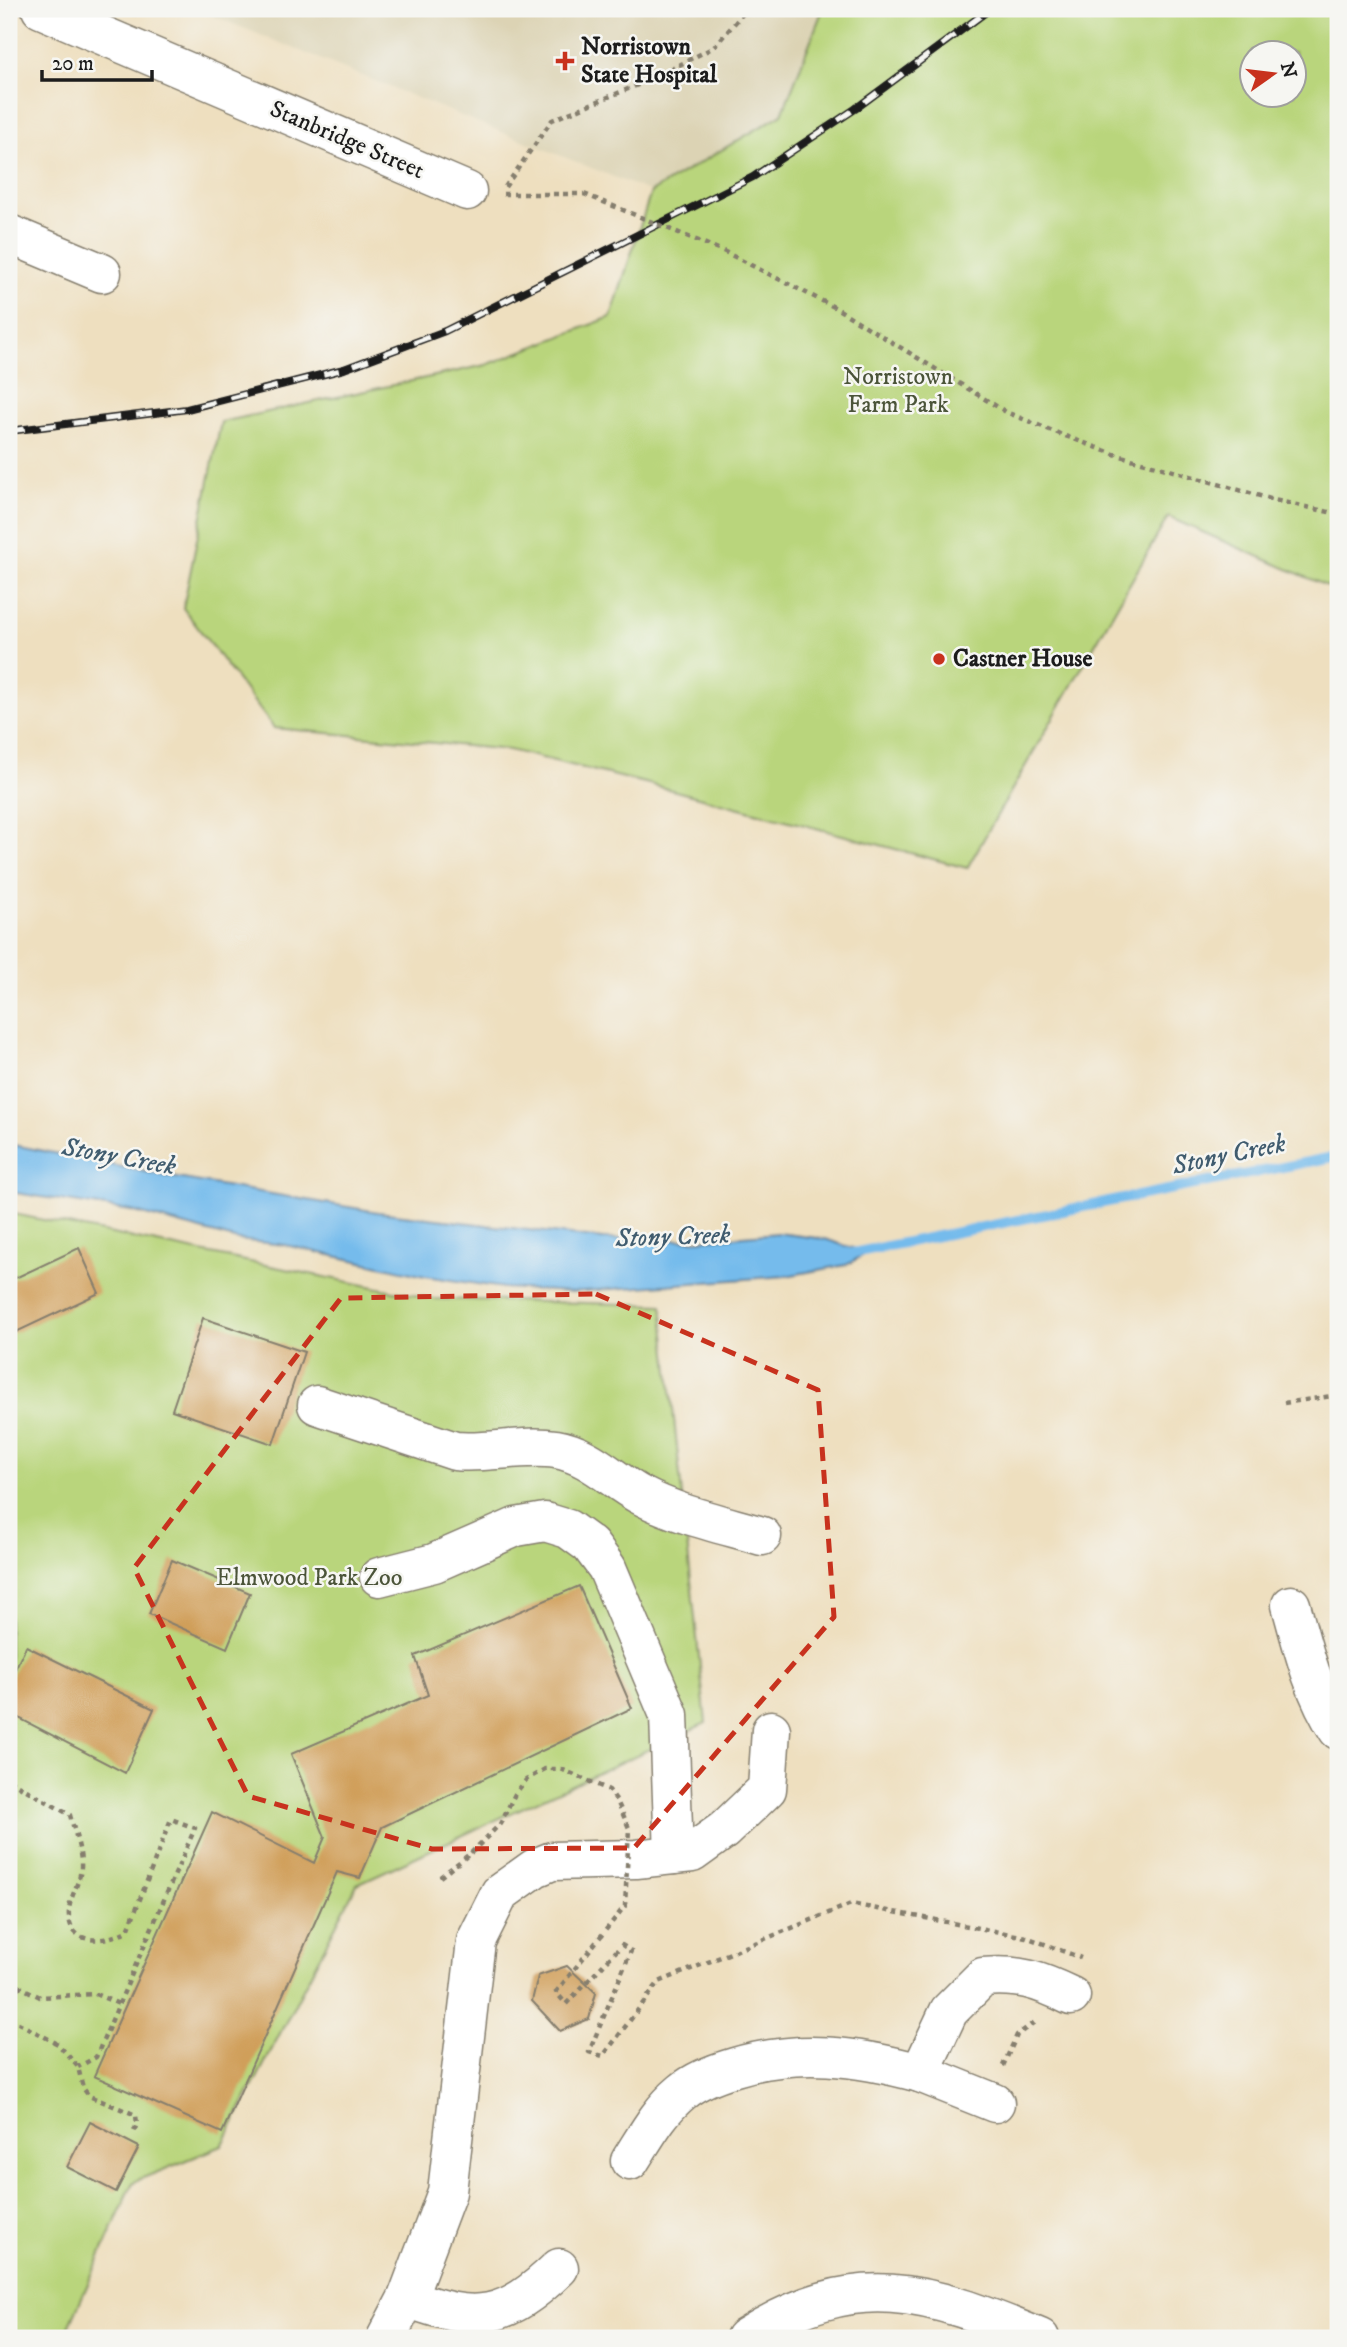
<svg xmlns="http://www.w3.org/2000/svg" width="1347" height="2347" viewBox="0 0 1347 2347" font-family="'IM FELL DW Pica',serif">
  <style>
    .built { fill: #dcd3b4 }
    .green { fill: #b9d57c; stroke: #6a784c; stroke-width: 2; fill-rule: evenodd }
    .water { fill: #75bbec; stroke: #486c84; stroke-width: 2 }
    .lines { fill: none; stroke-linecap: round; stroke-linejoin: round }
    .stream { stroke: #75bbec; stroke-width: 10 }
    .building { fill: #d09f5a }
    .minor-casing { stroke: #857e6e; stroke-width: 41 }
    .path { stroke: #857e6e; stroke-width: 4.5; stroke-dasharray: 5 5; stroke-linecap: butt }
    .minor { stroke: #fff; stroke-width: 38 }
    .rail-casing { stroke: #1c1c1c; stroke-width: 8 }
    .rail { stroke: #f6f6f2; stroke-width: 5; stroke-dasharray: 16; stroke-linecap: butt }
    .path-bridge { stroke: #857e6e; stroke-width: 4.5; stroke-dasharray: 5 5; stroke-linecap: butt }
    .marked { fill: none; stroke: #c8321e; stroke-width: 5; stroke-dasharray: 14 9; stroke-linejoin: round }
    .poi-dot { fill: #c8321e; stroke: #f6f6f2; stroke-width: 2.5 }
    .labels { text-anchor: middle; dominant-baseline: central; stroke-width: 5; stroke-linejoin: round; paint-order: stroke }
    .poi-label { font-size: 24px; font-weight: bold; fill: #1c1c1c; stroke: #f6f6f2; text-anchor: start }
    .street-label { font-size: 24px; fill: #1c1c1c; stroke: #f6f6f2 }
    .park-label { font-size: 24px; fill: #4b5439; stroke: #f6f6f2 }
    .water-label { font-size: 26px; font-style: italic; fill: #405c6f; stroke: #f6f6f2 }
  </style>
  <rect width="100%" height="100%" fill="#f6f6f2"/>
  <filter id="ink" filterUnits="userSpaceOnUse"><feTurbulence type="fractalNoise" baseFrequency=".0143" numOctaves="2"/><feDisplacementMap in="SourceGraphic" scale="14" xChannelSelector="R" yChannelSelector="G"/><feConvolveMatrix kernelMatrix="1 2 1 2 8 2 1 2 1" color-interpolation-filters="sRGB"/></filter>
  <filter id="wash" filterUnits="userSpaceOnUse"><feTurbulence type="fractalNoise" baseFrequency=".00686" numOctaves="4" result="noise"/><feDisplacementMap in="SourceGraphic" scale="28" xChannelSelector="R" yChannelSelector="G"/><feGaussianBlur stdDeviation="1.57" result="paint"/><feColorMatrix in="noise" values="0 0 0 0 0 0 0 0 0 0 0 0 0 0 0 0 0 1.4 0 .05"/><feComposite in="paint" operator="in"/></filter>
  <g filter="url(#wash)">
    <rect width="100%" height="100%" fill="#eedfbf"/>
    <polygon class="built" points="196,9 823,9 782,114 651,192"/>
    <g class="green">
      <path d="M823 9H1338V591L1168 517 967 868 649 784 509 750 274 728 183 608 221 422 486 365 611 317 651 192 782 114ZM1252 52H1294V94H1252Z"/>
      <polygon points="9,1213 433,1299 662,1305 706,1723 357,1884 222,2146 133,2182 64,2338 9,2338"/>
    </g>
    <polygon class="water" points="9,1144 171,1177 378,1212 603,1239 697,1240 778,1233 825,1239 867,1253 846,1265 786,1276 571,1292 504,1288 425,1276 285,1245 238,1240 131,1211 9,1192"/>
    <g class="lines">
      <polyline class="stream" points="853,1253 1338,1156"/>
    </g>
    <g id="blocks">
      <g class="building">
        <polygon points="79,1248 99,1293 12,1334 9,1327 9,1281"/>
        <polygon points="203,1318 304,1352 273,1444 172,1410"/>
        <polygon points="172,1560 250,1593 227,1648 149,1614"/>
        <polygon points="579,1586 632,1708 382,1827 360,1878 337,1872 222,2133 94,2076 212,1812 314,1863 325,1837 291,1754 428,1695 415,1656"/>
        <polygon points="26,1646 154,1709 125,1773 9,1713 9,1682"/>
        <polygon points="567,1966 596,1993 589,2019 560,2031 532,2001 538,1976"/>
        <polygon points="90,2122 139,2147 116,2192 67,2167"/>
      </g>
    </g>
  </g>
  <g filter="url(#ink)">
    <use href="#blocks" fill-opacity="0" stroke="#857e6e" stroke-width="2"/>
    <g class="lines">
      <g class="minor-casing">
        <g id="minor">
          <polyline points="41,9 467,191"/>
          <polyline points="9,234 102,273"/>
          <path d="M317 1405 455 1451C489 1454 523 1444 556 1449 590 1455 611 1479 640 1495 678 1515 721 1524 762 1536"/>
          <polyline points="379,1577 434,1563 516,1527 545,1522 568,1529 590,1545 607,1568 669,1715 674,1855"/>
          <path d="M1291 1605C1303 1649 1313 1692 1338 1730"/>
          <path d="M995 2103 920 2073 949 2011 983 1977C1020 1974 1038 1980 1071 1996"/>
          <path d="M630 2161C646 2136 659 2111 682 2092 696 2080 718 2072 735 2067 798 2048 858 2056 920 2073"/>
          <path d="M407 2298C477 2324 505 2320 559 2268"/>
          <polyline points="386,2338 407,2298 447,2192 476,1941 500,1893 535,1868 552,1861 636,1859 692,1853 724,1830 767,1789 771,1730"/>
          <path d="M745 2338C857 2267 926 2291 1040 2338"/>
        </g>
      </g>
      <g class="path">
        <polyline points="505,187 552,120 650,80 714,47 747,9"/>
        <polyline points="503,194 584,194"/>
        <polyline points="723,251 836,308 1006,412 1060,434 1114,454 1274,500 1338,514"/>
        <polyline points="1284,1403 1332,1396 1338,1390"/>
        <path d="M9 1780 70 1815C74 1830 82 1852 81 1868 80 1882 71 1895 69 1909 66 1948 106 1943 128 1930L171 1819 195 1828 96 2057 78 2067"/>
        <polyline points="440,1877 471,1853"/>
        <polyline points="9,1981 40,1997 95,1994 119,2004"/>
        <polyline points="9,2018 58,2044 78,2067 83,2088 89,2096 136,2115 137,2124 133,2134"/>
        <polyline points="1003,2066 1017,2035 1036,2021"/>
      </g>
      <use href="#minor" class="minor"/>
      <g class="rail-casing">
        <polyline id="rail" points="9,431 187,409 344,369 445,331 753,177 855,109 990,9"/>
      </g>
      <use href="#rail" class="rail"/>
      <g class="path-bridge">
        <polyline points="584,194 723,251"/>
        <polyline points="471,1853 500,1824 515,1794 526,1780 545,1769 561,1769 609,1790 617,1801 629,1828 625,1906 556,1992 566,2004 622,1945 631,1951 589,2052 603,2056 659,1982 851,1904 1026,1937 1081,1958"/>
      </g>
    </g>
  </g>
  <path class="marked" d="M596 1294 818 1390 834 1617 634 1848 432 1849 248 1796 134 1568 341 1298Z"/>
  <g class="poi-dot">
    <path d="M561.5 50.5h7v7h7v7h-7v7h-7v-7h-7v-7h7z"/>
    <circle cx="939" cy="659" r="7"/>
  </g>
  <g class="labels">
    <g class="poi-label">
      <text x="581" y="47">Norristown<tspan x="581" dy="28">State Hospital</tspan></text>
      <text x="953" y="659">Castner House</text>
    </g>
    <g class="street-label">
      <text transform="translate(347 140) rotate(23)">Stanbridge Street</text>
    </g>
    <g class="park-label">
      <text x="898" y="377">Norristown<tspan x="898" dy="28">Farm Park</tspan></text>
      <text x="309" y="1578">Elmwood Park Zoo</text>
    </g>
    <g class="water-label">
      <text transform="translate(1229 1155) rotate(-12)">Stony Creek</text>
      <text transform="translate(119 1157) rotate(10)">Stony Creek</text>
      <text transform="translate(673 1237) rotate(-2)">Stony Creek</text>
    </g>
  </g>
  <rect width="1347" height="2347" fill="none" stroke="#f6f6f2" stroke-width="35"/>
  <g transform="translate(1273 74) rotate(76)"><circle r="33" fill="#f6f6f2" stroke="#9f9f9c" stroke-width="2"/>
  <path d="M0-5L12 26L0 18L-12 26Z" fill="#c8321e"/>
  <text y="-10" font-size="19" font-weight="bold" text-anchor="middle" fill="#1c1c1c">N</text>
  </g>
  <path d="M42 70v10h110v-10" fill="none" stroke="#1c1c1c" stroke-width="3.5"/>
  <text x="52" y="70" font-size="21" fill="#1c1c1c" stroke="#f6f6f2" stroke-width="5" paint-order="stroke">20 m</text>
</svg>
